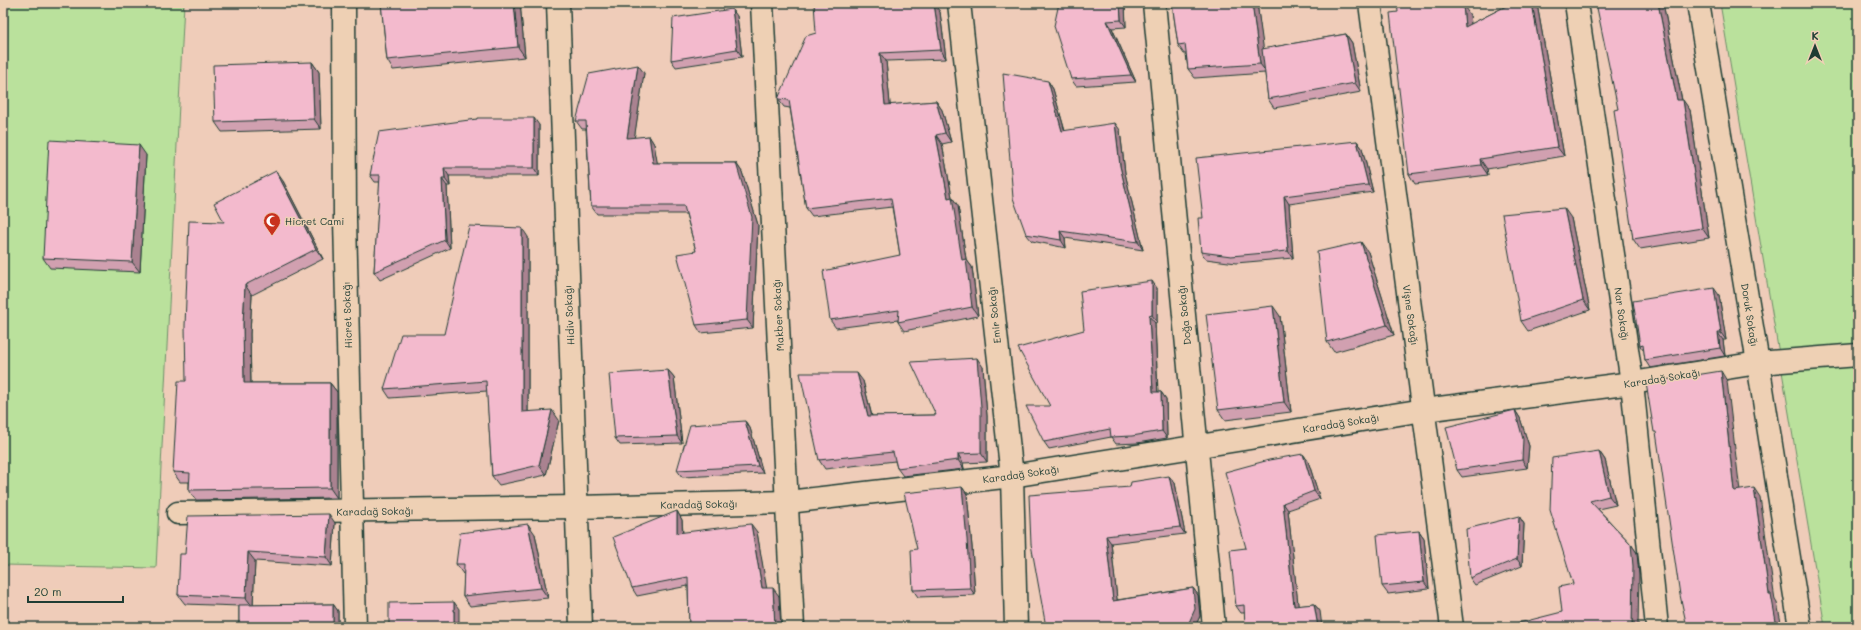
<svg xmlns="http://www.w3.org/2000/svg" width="1861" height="630" viewBox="0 0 1861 630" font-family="Mali,sans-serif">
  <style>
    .green { fill: #bae19c; stroke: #6c8f68 }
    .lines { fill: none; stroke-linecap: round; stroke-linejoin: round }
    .minor-casing { stroke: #1f3d34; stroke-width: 25 }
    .minor { stroke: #eed0b4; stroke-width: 22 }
    .wall { fill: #d1a0b0; stroke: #1f3d34 }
    .shaded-wall { fill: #aa8290; stroke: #1f3d34 }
    .building { fill: #f3bacd; stroke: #1f3d34 }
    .labels { text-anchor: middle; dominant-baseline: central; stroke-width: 3; stroke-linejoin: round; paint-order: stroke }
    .poi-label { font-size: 10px; fill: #1f3d34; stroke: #eed0b4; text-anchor: start }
    .street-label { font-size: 10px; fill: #1f3d34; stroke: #eed0b4 }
  </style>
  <rect width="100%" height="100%" fill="#efccb9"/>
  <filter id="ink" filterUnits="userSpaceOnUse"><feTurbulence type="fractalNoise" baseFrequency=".025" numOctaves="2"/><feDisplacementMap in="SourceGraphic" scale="8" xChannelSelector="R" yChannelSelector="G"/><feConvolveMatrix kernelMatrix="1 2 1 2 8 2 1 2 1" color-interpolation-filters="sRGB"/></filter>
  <g filter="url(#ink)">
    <g class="green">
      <polygon points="8,3 184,3 156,568 4,565 3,406"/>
      <polygon points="1720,3 1858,3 1858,627 1825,627"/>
    </g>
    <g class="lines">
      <g class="minor-casing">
        <g id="minor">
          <polyline points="344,3 345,220 355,627"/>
          <polyline points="558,3 581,627"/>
          <polyline points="762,3 793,627"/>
          <polyline points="959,3 1012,476 1016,627"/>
          <polyline points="1154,3 1214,627"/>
          <polyline points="1370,3 1452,627"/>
          <polyline points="1576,3 1632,383 1657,627"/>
          <polyline points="1698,3 1758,363 1800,627"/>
          <polyline points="178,513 577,507 788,502 1012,476 1424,410 1632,383 1758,363 1858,355"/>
        </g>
      </g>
      <use href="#minor" class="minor"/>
    </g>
    <g class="wall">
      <polygon points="381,3 520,3 525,57 393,70 387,60"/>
      <polygon points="1059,3 1125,3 1126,27 1112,28 1136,82 1076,86 1071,79"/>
      <polygon points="1172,3 1257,3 1263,49 1346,34 1352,43 1361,92 1274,108 1268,99 1265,73 1195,78 1188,69 1186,54 1184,54 1178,45"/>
      <polygon points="1512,3 1537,3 1537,4 1564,156 1487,169 1488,175 1415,184 1409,174 1458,5 1470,15 1471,24"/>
      <polygon points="1663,3 1682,100 1690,110 1709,238 1640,249 1633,239 1618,109"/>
      <polygon points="934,4 940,12 946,59 886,61 890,105 936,101 942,110 951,142 942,144 952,197 958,206 966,259 972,267 978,316 904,331 898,322 898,320 836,328 830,320 900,255 892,207 812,216 806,208 790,108 784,107 778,99"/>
      <polygon points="737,16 742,57 676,67 671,60"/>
      <polygon points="312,62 319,72 321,129 222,132 215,122"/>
      <polygon points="644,73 634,138 649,136 654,144 657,163 736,163 742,172 758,225 753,328 701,333 696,325 696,251 686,214 597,214 591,206 586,129 582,129 576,121"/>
      <polygon points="1048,81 1053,89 1065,131 1120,130 1125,173 1143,250 1065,238 1066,248 1032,241 1026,234"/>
      <polygon points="477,119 539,125 539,176 449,176 450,186 447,186 450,248 380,280 374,272 380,182 375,182 370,175"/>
      <polygon points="1357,141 1362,148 1373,192 1289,204 1293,258 1236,263 1206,259 1201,252 1203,218"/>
      <polygon points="146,155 140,272 50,268 43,258"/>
      <polygon points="283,181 323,259 252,295 250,334 251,383 330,383 337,392 337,498 196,500 189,490 189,482 180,482 173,472 186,381 224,222"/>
      <polygon points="1571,218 1590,310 1528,331 1521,321"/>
      <polygon points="528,237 528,412 559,420 546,475 499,485 492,476 487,391 390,398 384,389 444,334"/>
      <polygon points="1368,252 1394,335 1334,352 1327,342"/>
      <polygon points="1157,288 1157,322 1155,323 1158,392 1161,392 1166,399 1167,438 1137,443 1116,444 1111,437 1049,449 1044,442 1050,406 1084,330"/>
      <polygon points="1719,295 1726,340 1723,340 1725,356 1650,368 1645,360 1644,351 1640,346"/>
      <polygon points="1280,316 1291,412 1225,420 1218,410"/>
      <polygon points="983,367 987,416 987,462 963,463 964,469 903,476 897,468 895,461 825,469 819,460 863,381 872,416 936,415"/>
      <polygon points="668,370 674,377 682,443 620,445 615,438"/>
      <polygon points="1515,410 1520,418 1529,446 1527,468 1462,477 1457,470"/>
      <polygon points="745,421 750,428 763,473 682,477 677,470"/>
      <polygon points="1599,451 1605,460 1616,505 1598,509 1631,544 1637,553 1639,575 1562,612 1573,584"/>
      <polygon points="1303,454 1308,461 1320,499 1288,510 1298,606 1314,604 1320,611 1241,613 1236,606 1246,548"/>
      <polygon points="1175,483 1185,534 1111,543 1117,600 1193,588 1198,595 1200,616 1195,627 1046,627 1130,487"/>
      <polygon points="962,487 967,494 972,547 975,595 918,597 913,590 917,549"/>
      <polygon points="677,511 682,520 683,533 757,532 766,588 779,596 781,627 689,627 688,586 637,596 632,588"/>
      <polygon points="1519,516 1524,524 1522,566 1475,585 1470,578"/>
      <polygon points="335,523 332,566 255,561 253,605 333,604 338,611 338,627 239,627 239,606 185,604 178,595 185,554"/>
      <polygon points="1419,531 1424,538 1429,589 1388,594 1382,586"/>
      <polygon points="535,534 548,598 470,606 463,596 464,574 463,574 456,564"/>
    </g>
    <g class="shaded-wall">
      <polygon points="514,3 520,3 525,57 518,47"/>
      <polygon points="1120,3 1125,3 1126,27 1121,20"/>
      <polygon points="1252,3 1257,3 1267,73 1260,64"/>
      <polygon points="1452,3 1458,3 1459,16 1453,6"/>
      <polygon points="1532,3 1537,4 1564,156 1557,147"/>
      <polygon points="1658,3 1663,3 1684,111 1677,100"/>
      <polygon points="934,4 940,12 946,59 941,50"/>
      <polygon points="1463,5 1470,15 1472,36 1465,27"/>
      <polygon points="732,9 737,16 742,57 737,49"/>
      <polygon points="1107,21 1112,28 1136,82 1131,75"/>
      <polygon points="1346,34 1352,43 1361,92 1355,83"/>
      <polygon points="880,53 886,61 891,114 885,105"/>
      <polygon points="312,62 319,72 321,129 314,119"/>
      <polygon points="638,65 644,73 633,147 627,138"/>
      <polygon points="1048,81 1053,89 1067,139 1062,131"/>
      <polygon points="1683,100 1690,110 1709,238 1702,228"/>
      <polygon points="936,101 942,110 951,142 945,133"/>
      <polygon points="534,118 539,125 539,176 534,168"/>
      <polygon points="1115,123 1120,130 1125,173 1143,250 1138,242 1120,166"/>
      <polygon points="936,135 942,144 952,197 958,206 966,259 972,267 978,316 972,307 948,198"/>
      <polygon points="649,136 654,144 659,172 653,163"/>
      <polygon points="1357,141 1362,148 1373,192 1368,185"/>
      <polygon points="139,145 146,155 140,272 132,262"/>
      <polygon points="1480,159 1487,169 1488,175 1481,165"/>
      <polygon points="736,163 742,172 758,225 753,328 747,320"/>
      <polygon points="444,168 449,176 450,186 445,179"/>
      <polygon points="276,171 283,181 323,259 316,249"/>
      <polygon points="442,179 447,186 450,248 445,240"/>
      <polygon points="1284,196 1289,204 1293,258 1288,251"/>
      <polygon points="1564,208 1571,218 1590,310 1583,300"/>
      <polygon points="522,228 528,237 528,422 522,412"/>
      <polygon points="1060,231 1065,238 1066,248 1061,240"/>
      <polygon points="1361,242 1368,252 1394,335 1387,325"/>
      <polygon points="1152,281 1157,288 1157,322 1152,315"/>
      <polygon points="245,285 252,295 250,334 251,392 244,383 243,324"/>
      <polygon points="1714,288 1719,295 1726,340 1721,333"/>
      <polygon points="1273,306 1280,316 1291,412 1284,402"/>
      <polygon points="1149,316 1155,323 1158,399 1153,392"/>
      <polygon points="1718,333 1723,340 1725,356 1720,348"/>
      <polygon points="977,358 983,367 987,416 987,462 981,453"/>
      <polygon points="668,370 674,377 682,443 677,436"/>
      <polygon points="1721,371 1727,381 1741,500 1734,491"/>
      <polygon points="857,373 863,381 874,425 868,416"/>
      <polygon points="330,383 337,392 337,498 330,488"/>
      <polygon points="1161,392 1166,399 1167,438 1162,431"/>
      <polygon points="552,410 559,420 546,475 539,465"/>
      <polygon points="1515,410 1520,418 1529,446 1527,468 1522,460"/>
      <polygon points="745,421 750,428 763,473 758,466"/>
      <polygon points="1599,451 1605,460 1616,505 1609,496"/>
      <polygon points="958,454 963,463 964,469 958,460"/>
      <polygon points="1303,454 1308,461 1320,499 1314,491"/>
      <polygon points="1169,476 1175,483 1185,534 1180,527"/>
      <polygon points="962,487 967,494 972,547 975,595 970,588"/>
      <polygon points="1754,488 1760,497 1775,600 1777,603 1782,627 1777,627 1769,594"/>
      <polygon points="1283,503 1288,510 1299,613 1294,606"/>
      <polygon points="677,511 682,520 683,542 677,533"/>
      <polygon points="329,514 335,523 332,566 326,557"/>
      <polygon points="1519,516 1524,524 1522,566 1517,559"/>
      <polygon points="528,524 535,534 548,598 541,588"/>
      <polygon points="751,524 757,532 768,596 762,588"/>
      <polygon points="1419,531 1424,538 1429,589 1424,582"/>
      <polygon points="1106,536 1111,543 1118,608 1113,601"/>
      <polygon points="1631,544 1637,553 1639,575 1638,627 1632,627"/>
      <polygon points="248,552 255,561 253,607 246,598"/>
      <polygon points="773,588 779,596 781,627 775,627"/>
      <polygon points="1193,588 1198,595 1200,616 1195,627 1187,627"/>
      <polygon points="454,602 459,609 459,627 454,627"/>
      <polygon points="333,604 338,611 338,627 333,627"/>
      <polygon points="1314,604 1320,611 1322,627 1318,627"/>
    </g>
    <g class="building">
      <polygon points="381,3 514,3 518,47 387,60"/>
      <polygon points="814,3 934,4 941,50 880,53 885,105 936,101 945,133 936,135 948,198 952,197 962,260 966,259 972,307 898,322 899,310 830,320 823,271 900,255 891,198 806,208 789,100 778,99 806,36 816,33"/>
      <polygon points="1059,3 1120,3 1121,20 1107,21 1131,75 1071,79 1054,26"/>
      <polygon points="1172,3 1252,3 1260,64 1188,69 1185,44 1178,45"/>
      <polygon points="1397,3 1452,3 1453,6 1463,5 1465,27 1512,3 1532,3 1557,147 1480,159 1481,165 1409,174 1390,13 1398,12"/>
      <polygon points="1596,3 1658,3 1677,100 1683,100 1702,228 1633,239 1614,110 1618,109"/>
      <polygon points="732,9 737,49 671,60 673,18"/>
      <polygon points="1346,34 1355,83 1268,99 1262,49"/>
      <polygon points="312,62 314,119 215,122 213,65"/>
      <polygon points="638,65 627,138 649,136 653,163 736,163 752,217 747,320 696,325 677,254 696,251 684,206 591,206 586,121 576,121 589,74"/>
      <polygon points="1003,73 1048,81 1062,131 1115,123 1120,166 1138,242 1060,231 1061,240 1026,234 1013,198"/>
      <polygon points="477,118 534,118 534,168 444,168 445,179 442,179 445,240 374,272 380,175 370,175 379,132 477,119"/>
      <polygon points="49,140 139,145 132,262 43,258"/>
      <polygon points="1357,141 1368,185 1284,196 1288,251 1231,256 1201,252 1198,218 1203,218 1196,158"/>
      <polygon points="276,171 316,249 245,285 243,324 244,383 330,383 330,488 189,490 190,473 173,472 178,381 186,381 185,326 189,221 224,222 214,203"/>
      <polygon points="1564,208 1583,300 1521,321 1502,214"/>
      <polygon points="469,226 522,228 522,412 552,410 539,465 492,476 486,381 384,389 401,334 444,334"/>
      <polygon points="1361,242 1387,325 1327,342 1317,252"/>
      <polygon points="1152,281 1152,315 1149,316 1153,392 1161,392 1162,431 1132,436 1111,437 1110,429 1044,442 1026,406 1050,406 1018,348 1084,330 1080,291"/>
      <polygon points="1714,288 1721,333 1718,333 1720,348 1645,360 1643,345 1640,346 1633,301"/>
      <polygon points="1273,306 1284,402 1218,410 1206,314"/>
      <polygon points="977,358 981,407 981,453 958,454 958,460 897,468 893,452 819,460 800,373 857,373 868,416 936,415 911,362"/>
      <polygon points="668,370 677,436 615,438 609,374"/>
      <polygon points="1721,371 1734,491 1754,488 1769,594 1771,594 1777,627 1687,627 1680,595 1656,432 1654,432 1646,383"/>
      <polygon points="1515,410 1523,439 1522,460 1457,470 1446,427"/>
      <polygon points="745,421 758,466 677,470 690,425"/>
      <polygon points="1599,451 1609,496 1590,501 1631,544 1633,566 1632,627 1503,627 1562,612 1559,587 1573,584 1550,510 1552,458"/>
      <polygon points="1303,454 1314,491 1283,503 1294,606 1314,604 1318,627 1245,627 1244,605 1236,606 1230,550 1246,548 1225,472 1269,460"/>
      <polygon points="1169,476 1180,527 1106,536 1113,601 1193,588 1195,609 1187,627 1046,627 1031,544 1029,495 1130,487 1131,482"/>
      <polygon points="962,487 967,539 970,588 913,590 911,550 917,549 904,493"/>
      <polygon points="677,511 677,533 751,524 762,588 773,588 775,627 689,627 688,577 632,588 613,537"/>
      <polygon points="329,514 326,557 248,552 246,598 178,595 180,554 185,554 188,516"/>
      <polygon points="1519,516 1517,559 1470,578 1466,529"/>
      <polygon points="528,524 541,588 463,596 464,564 456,564 460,533"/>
      <polygon points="1419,531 1424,582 1382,586 1377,535"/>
      <polygon points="454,602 454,627 389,627 389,603"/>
      <polygon points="333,604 333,627 239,627 239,605"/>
    </g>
  </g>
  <defs>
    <g id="mosque-pin" transform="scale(0.9)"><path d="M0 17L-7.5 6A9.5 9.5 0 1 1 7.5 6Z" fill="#c8321e" stroke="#eed0b4"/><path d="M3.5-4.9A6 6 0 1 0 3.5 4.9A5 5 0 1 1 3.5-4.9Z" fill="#fff"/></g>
  </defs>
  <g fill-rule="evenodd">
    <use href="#mosque-pin" x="272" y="221"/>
  </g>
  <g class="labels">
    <g class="poi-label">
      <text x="285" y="221">Hicret Cami</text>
    </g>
    <g class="street-label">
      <text transform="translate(1622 314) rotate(82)">Nar Sokağı</text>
      <text transform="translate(347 315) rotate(-92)">Hicret Sokağı</text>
      <text transform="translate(569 315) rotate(-93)">Hidiv Sokağı</text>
      <text transform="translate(778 315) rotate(-93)">Makber Sokağı</text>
      <text transform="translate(994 315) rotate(-96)">Emir Sokağı</text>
      <text transform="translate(1184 315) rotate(-96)">Doğa Sokağı</text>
      <text transform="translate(1411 315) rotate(82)">Vişne Sokağı</text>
      <text transform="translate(1750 315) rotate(81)">Doruk Sokağı</text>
      <text transform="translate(1662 378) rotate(-9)">Karadağ Sokağı</text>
      <text transform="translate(1341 423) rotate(-9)">Karadağ Sokağı</text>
      <text transform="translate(1021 474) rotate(-8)">Karadağ Sokağı</text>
      <text transform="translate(699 504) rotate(-1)">Karadağ Sokağı</text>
      <text transform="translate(375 511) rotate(-1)">Karadağ Sokağı</text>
    </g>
  </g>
  <rect width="1861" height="630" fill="none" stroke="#eed0b4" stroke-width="16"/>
  <rect x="8" y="8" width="1845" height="614" fill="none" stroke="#1f3d34" stroke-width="1.5" filter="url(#ink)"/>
  <g transform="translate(1815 46)" stroke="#eed0b4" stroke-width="3" paint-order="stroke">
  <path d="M0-3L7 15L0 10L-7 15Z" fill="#1f3d34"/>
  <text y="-6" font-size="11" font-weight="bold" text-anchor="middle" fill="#1f3d34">K</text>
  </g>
  <path d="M28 596v6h95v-6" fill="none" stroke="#1f3d34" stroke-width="2"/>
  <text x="34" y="596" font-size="12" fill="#1f3d34" stroke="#eed0b4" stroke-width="3" paint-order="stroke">20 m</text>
</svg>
